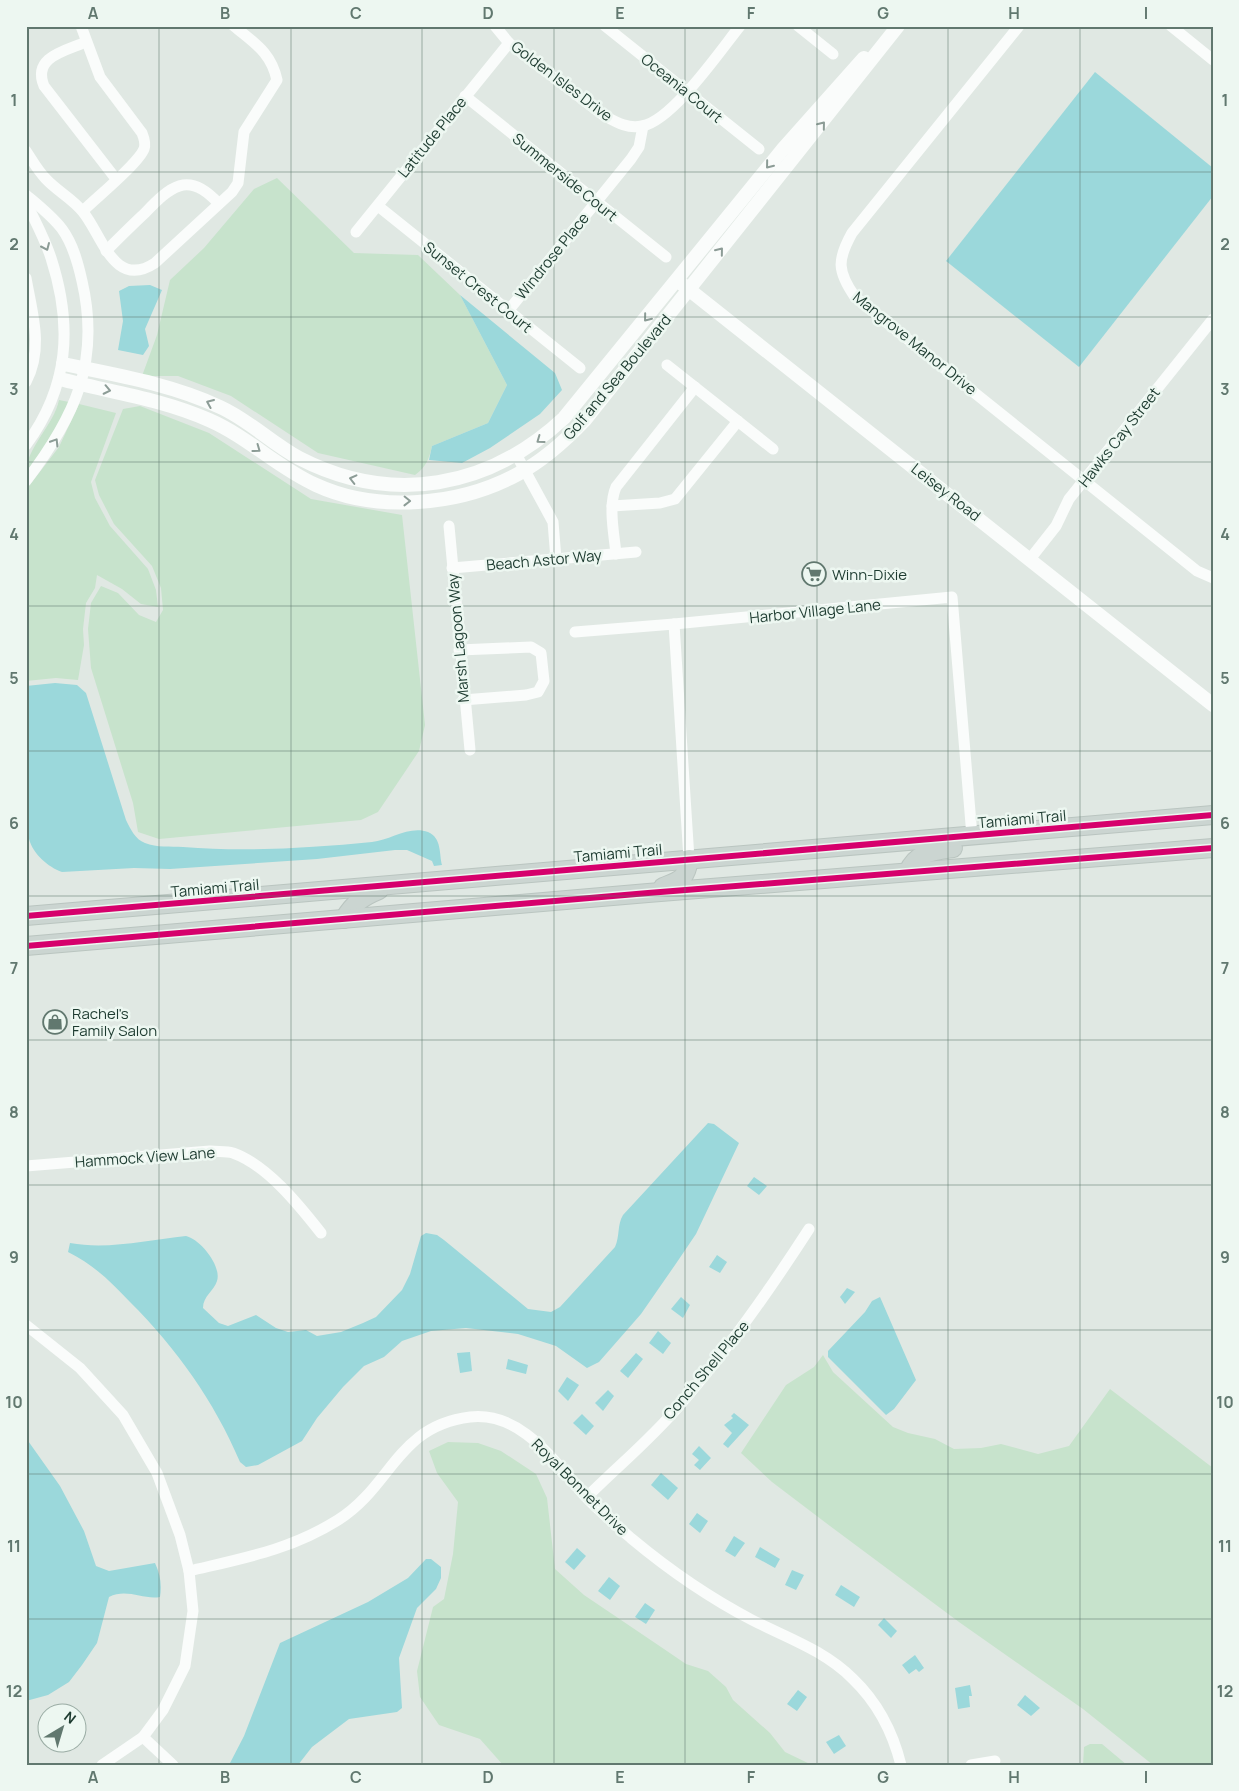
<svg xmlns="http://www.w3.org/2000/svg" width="1239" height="1791" viewBox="0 0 1239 1791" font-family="Manrope,sans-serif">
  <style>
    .green { fill: #c7e3cc }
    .water { fill: #9bd8db }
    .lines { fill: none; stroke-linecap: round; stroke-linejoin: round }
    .primary-casing { stroke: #bac5c0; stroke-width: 20 }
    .minor { stroke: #fafcfb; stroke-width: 11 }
    .tertiary { stroke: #fafcfb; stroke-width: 14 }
    .primary { stroke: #cbd5d1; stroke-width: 18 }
    .cycleway-casing { stroke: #edf7f1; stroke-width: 9 }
    .cycleway { stroke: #d6006c; stroke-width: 6 }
    .oneway { stroke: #8c9c96 }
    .grid { fill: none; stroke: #61786f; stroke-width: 1; stroke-opacity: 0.55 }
    .labels { text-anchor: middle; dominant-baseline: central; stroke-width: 5; stroke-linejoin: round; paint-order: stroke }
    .street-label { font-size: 15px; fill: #1d3b30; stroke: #edf7f1 }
    .poi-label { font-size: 15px; fill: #1d3b30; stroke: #edf7f1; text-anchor: start }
    .neatline { fill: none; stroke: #61786f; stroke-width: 2 }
    .grid-label { font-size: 16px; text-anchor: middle; font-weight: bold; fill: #61786f }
  </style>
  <rect width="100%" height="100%" fill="#e0e8e3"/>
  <g class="green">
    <path d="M277 178 354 253 418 255 460 295 507 385 488 423 432 446C429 459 426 467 415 475L318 453 231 396 178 376H142L157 335 170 280 204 248 254 189Z"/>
    <path d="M59 400 69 402 50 442 26 473C26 448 54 425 59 400Z"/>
    <polygon points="79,404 116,413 91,482 95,498 110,526 148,569 156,590 158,607 141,604 122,589 97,575 95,588 86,603 83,629 84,645 78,680 56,678 26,681 26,490 59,447"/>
    <polygon points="140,406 209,433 311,499 402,515 425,725 419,751 378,812 361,820 159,839 138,832 133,803 91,668 88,629 91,603 101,586 118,593 139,615 156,622 163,610 161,588 152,566 114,524 99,495 95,480 123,409"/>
    <polygon points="823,1355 833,1372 893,1427 908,1433 935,1439 954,1449 981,1448 1001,1444 1038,1454 1069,1446 1110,1389 1213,1468 1213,1765 1153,1765 1083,1709 959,1622 830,1526 772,1482 741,1453 786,1385 814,1367"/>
    <polygon points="448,1442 478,1443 501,1451 536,1474 547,1498 555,1569 584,1595 661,1647 686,1664 708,1671 726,1687 733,1700 770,1733 785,1752 812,1765 503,1765 480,1739 439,1725 420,1697 417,1671 433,1607 444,1599 453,1554 458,1502 437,1473 429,1451"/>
    <polygon points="1090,1744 1102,1744 1127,1765 1083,1765 1084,1747"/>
  </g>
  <g class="water">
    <polygon points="1095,72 1213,168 1213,196 1079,367 946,261"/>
    <polygon points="150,285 162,290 145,329 149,346 143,355 118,350 123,321 119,291 129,286"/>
    <polygon points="460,295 555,373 562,390 540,414 490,448 462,463 429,460 432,446 488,423 507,385"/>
    <path d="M55 683 77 685 86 693 126 820C131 830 135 839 145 843 157 848 170 846 183 847 246 852 310 848 372 842 390 840 410 825 428 832 442 838 439 854 442 865L434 866 432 861 407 850H395L317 859 170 869 134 868 62 872C48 867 33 854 29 839L26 686Z"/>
    <path d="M708 1123 714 1124 739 1143 696 1234 675 1265 641 1314 599 1362 587 1368 556 1346 518 1334 466 1328 431 1331 402 1341 384 1357 364 1366 343 1387 317 1418 302 1441 258 1465 246 1467 240 1462C214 1401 177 1349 130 1302 111 1282 93 1264 68 1252L70 1243C107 1250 149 1240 186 1236 200 1239 222 1266 217 1281 214 1291 203 1296 203 1308L219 1323 228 1326 256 1315 276 1328 288 1332 306 1330 317 1336 341 1332 363 1323 376 1317 402 1290 410 1274 421 1236 426 1233 437 1235 444 1240 528 1309 551 1312 560 1307 615 1247C620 1236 617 1225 623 1215Z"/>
    <polygon points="754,1177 767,1186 759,1195 747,1186"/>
    <polygon points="717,1255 727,1262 720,1273 709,1267"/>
    <polygon points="847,1288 855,1292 845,1304 840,1297"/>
    <polygon points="681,1297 690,1305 683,1318 671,1309"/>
    <polygon points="880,1297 916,1380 894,1409 886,1415 828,1357 828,1351 865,1312 872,1301"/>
    <polygon points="658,1331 671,1343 663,1354 649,1343"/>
    <polygon points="470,1352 472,1371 460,1373 457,1353"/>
    <polygon points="636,1353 643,1359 628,1378 620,1371"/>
    <polygon points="508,1359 528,1365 526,1374 506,1369"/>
    <polygon points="567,1377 579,1385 568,1401 558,1391"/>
    <polygon points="608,1390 614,1396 603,1411 595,1403"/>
    <polygon points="734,1413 749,1425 728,1448 723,1444 732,1433 724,1425 733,1418 731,1416"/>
    <polygon points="582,1414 594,1426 586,1435 573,1423"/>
    <path d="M26 1438 60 1486 84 1531 96 1566 109 1571 155 1563C160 1574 162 1584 160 1597 143 1600 127 1588 109 1597L97 1643 82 1665 69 1682 48 1695 26 1701Z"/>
    <polygon points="699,1446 711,1458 700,1470 694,1465 699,1460 692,1454"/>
    <polygon points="661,1473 678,1488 668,1500 651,1485"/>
    <polygon points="697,1513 708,1521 700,1533 689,1524"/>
    <polygon points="734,1536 745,1543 735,1557 725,1551"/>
    <polygon points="760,1547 780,1559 775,1568 755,1557"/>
    <polygon points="577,1548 586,1556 574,1570 565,1562"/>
    <polygon points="426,1559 431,1559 441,1567 441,1578 436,1589 417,1608 399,1658 402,1708 397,1712 349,1719 312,1747 298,1765 229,1765 244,1736 280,1643 368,1602 408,1578"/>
    <polygon points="792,1570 804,1575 796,1590 785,1585"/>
    <polygon points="609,1577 620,1586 610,1600 598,1591"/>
    <polygon points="841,1585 860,1597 854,1607 835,1595"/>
    <polygon points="645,1603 655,1610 646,1624 635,1617"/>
    <polygon points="884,1618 897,1631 891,1638 878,1625"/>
    <polygon points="915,1655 924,1668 919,1672 916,1669 909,1674 902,1665"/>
    <polygon points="970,1685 972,1696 969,1696 970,1707 958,1709 955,1688"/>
    <polygon points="798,1690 807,1697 797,1711 787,1704"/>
    <polygon points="1025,1695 1040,1708 1031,1716 1017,1705"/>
    <polygon points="839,1735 846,1746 834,1754 826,1742"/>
  </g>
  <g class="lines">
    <g class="primary-casing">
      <g id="primary">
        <path d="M908 872C916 852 933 851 953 848"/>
        <path d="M663 887C680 880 686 880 689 859"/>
        <polyline points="26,916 1213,815"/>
        <path d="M344 919C354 903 362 897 379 890"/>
        <polyline points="26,946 648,893 1213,848"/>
      </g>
    </g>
    <g class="minor">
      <path d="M81 26 100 77 142 133C144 138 146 144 144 149 138 164 96 198 83 211"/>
      <path d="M495 26 509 43 603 115C616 122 627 129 642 126 672 121 720 51 740 26"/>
      <polyline points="605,26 759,149"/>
      <polyline points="798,26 833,54"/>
      <path d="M1019 26 852 233C837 260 837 271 855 297L1197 571 1213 578"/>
      <polyline points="1171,26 1213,60"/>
      <path d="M86 42C65 51 32 57 44 86L116 179"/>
      <polyline points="465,96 666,257"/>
      <path d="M26 151C32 160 38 171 46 179 57 191 73 199 83 212 102 235 114 290 155 263L232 192 238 183 244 132 277 80C271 52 254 43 234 26"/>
      <path d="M26 195C38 205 52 216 62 229 73 244 78 263 82 281 101 363 74 418 26 481"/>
      <path d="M26 202C35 221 45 239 51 258 73 326 69 387 26 445"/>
      <polyline points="378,206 580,368"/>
      <polyline points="356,232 509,43"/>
      <path d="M106 251C119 238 132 225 145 213 170 187 188 170 218 203"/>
      <path d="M26 278C32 313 44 348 26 382"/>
      <polyline points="508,311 631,159 639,147 643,126"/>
      <polyline points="667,365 773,449"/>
      <polyline points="517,456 553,522 556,559"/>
      <polyline points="612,506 660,503 675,499 738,421"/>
      <polyline points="449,526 470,750"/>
      <path d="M616 554C614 533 608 506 616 487L695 387"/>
      <polyline points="1030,559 1056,526 1069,499 1213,319"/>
      <polyline points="452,568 636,552"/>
      <polyline points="575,632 674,624"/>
      <polyline points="459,650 531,647 541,653 544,681 538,692 526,695 463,700"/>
      <polyline points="689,859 674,624 952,597 972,836"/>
      <path d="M26 1166 210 1151C218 1152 226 1151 233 1153 267 1165 299 1205 321 1233"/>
      <polyline points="26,1325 80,1368 123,1415 157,1473 180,1535 189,1571 193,1611 185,1666 163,1710 143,1737 102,1765"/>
      <path d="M587 1497C617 1467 651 1439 679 1406 727 1351 769 1291 809 1229"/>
      <path d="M189 1571C244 1558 290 1550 338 1520 392 1486 397 1426 470 1417 522 1411 555 1463 585 1496 599 1511 616 1525 632 1539 668 1569 710 1598 752 1620 787 1638 824 1650 853 1679 877 1702 893 1733 901 1765"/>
      <polyline points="143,1737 173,1765"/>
      <polyline points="971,1765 995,1761"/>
    </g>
    <g class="tertiary">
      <polyline points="682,284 1213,705"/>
      <path d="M63 364C116 375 171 384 220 407 249 420 271 443 299 458 392 506 489 488 564 418L783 149 864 58"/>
      <path d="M60 379C110 392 162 399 209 420 248 437 278 468 316 485 377 513 459 506 518 474 544 460 565 441 585 420L898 26"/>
    </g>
    <use href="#primary" class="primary"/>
    <g class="cycleway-casing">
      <g id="cycleway">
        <polyline points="26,916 1213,815"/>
        <polyline points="26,946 648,893 1213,848"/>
      </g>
    </g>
    <use href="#cycleway" class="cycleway"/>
  </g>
  <defs><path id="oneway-chevron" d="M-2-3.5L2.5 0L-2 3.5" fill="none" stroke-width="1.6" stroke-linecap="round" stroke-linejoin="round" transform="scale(1.25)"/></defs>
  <g class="oneway">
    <use href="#oneway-chevron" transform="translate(822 125) rotate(-51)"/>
    <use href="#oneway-chevron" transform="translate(769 165) rotate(129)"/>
    <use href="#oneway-chevron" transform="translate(46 247) rotate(66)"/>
    <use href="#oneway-chevron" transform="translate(720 251) rotate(-51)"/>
    <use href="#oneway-chevron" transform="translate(647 318) rotate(129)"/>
    <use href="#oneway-chevron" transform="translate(107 390) rotate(12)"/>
    <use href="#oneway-chevron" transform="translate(210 403) rotate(-157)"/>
    <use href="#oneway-chevron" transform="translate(540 440) rotate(144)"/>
    <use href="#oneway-chevron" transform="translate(55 442) rotate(-58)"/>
    <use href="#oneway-chevron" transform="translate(257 449) rotate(36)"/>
    <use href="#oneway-chevron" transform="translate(353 479) rotate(-166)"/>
    <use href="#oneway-chevron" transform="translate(407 501) rotate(1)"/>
  </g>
  <path class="grid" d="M159 26V1765M291 26V1765M422 26V1765M554 26V1765M685 26V1765M817 26V1765M948 26V1765M1080 26V1765M26 172H1213M26 317H1213M26 462H1213M26 606H1213M26 751H1213M26 896H1213M26 1040H1213M26 1185H1213M26 1330H1213M26 1474H1213M26 1619H1213"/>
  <defs>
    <g id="supermarket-ring" transform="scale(1.25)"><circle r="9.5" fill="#edf7f1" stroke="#61786f" stroke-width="1.5"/><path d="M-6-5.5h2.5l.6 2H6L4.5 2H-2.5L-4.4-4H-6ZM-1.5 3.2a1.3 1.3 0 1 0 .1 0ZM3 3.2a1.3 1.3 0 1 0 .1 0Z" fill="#61786f"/></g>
    <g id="shop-ring" transform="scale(1.25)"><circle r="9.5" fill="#edf7f1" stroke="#61786f" stroke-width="1.5"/><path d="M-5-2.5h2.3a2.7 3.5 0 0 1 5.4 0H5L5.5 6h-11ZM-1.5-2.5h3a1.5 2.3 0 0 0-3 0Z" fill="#61786f"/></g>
  </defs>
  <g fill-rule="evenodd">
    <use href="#supermarket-ring" x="814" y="574"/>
    <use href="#shop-ring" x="55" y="1022"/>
  </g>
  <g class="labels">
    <g class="street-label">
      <text transform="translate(562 81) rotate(37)">Golden Isles Drive</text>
      <text transform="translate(682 88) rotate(39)">Oceania Court</text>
      <text transform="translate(432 137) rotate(-51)">Latitude Place</text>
      <text transform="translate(565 177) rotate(39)">Summerside Court</text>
      <text transform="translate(552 256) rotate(-51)">Windrose Place</text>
      <text transform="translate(478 287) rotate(39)">Sunset Crest Court</text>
      <text transform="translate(915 343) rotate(39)">Mangrove Manor Drive</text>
      <text transform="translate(617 377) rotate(-50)">Golf and Sea Boulevard</text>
      <text transform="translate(1119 437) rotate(-52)">Hawks Cay Street</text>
      <text transform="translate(946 492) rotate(38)">Leisey Road</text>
      <text transform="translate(544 560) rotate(-5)">Beach Astor Way</text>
      <text transform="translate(815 611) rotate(-6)">Harbor Village Lane</text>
      <text transform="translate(458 638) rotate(-95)">Marsh Lagoon Way</text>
      <text transform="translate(1022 819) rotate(-5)">Tamiami Trail</text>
      <text transform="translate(618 853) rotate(-5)">Tamiami Trail</text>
      <text transform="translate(215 888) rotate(-5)">Tamiami Trail</text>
      <text transform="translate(145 1157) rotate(-4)">Hammock View Lane</text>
      <text transform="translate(706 1370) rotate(-50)">Conch Shell Place</text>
      <text transform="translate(580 1487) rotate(45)">Royal Bonnet Drive</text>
    </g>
    <g class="poi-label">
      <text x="832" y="574">Winn-Dixie</text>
      <text x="72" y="1013">Rachel's<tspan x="72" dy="17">Family Salon</tspan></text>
    </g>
  </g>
  <rect width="1239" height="1791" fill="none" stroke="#edf7f1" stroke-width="55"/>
  <g transform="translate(62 1728) rotate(38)"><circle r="24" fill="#edf7f1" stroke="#9aaca4"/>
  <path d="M0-4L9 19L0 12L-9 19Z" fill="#61786f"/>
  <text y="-8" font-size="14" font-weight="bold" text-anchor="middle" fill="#1d3b30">N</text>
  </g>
  <rect x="28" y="28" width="1184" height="1736" class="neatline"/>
  <g class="grid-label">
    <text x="93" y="19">A</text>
    <text x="225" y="19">B</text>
    <text x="356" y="19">C</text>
    <text x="488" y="19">D</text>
    <text x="620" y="19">E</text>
    <text x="751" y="19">F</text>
    <text x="883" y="19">G</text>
    <text x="1014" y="19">H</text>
    <text x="1146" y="19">I</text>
    <text x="14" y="106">1</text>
    <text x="1225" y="106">1</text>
    <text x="14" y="250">2</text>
    <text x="1225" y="250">2</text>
    <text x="14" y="395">3</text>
    <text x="1225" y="395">3</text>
    <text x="14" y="540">4</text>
    <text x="1225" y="540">4</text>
    <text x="14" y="684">5</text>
    <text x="1225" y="684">5</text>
    <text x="14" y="829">6</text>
    <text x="1225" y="829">6</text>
    <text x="14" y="974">7</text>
    <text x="1225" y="974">7</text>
    <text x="14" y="1118">8</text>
    <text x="1225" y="1118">8</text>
    <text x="14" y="1263">9</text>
    <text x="1225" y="1263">9</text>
    <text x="14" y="1408">10</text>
    <text x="1225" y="1408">10</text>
    <text x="14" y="1552">11</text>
    <text x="1225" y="1552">11</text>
    <text x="14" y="1697">12</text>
    <text x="1225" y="1697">12</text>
    <text x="93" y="1783">A</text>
    <text x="225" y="1783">B</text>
    <text x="356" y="1783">C</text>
    <text x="488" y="1783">D</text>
    <text x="620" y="1783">E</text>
    <text x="751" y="1783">F</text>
    <text x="883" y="1783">G</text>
    <text x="1014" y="1783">H</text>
    <text x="1146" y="1783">I</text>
  </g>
</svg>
